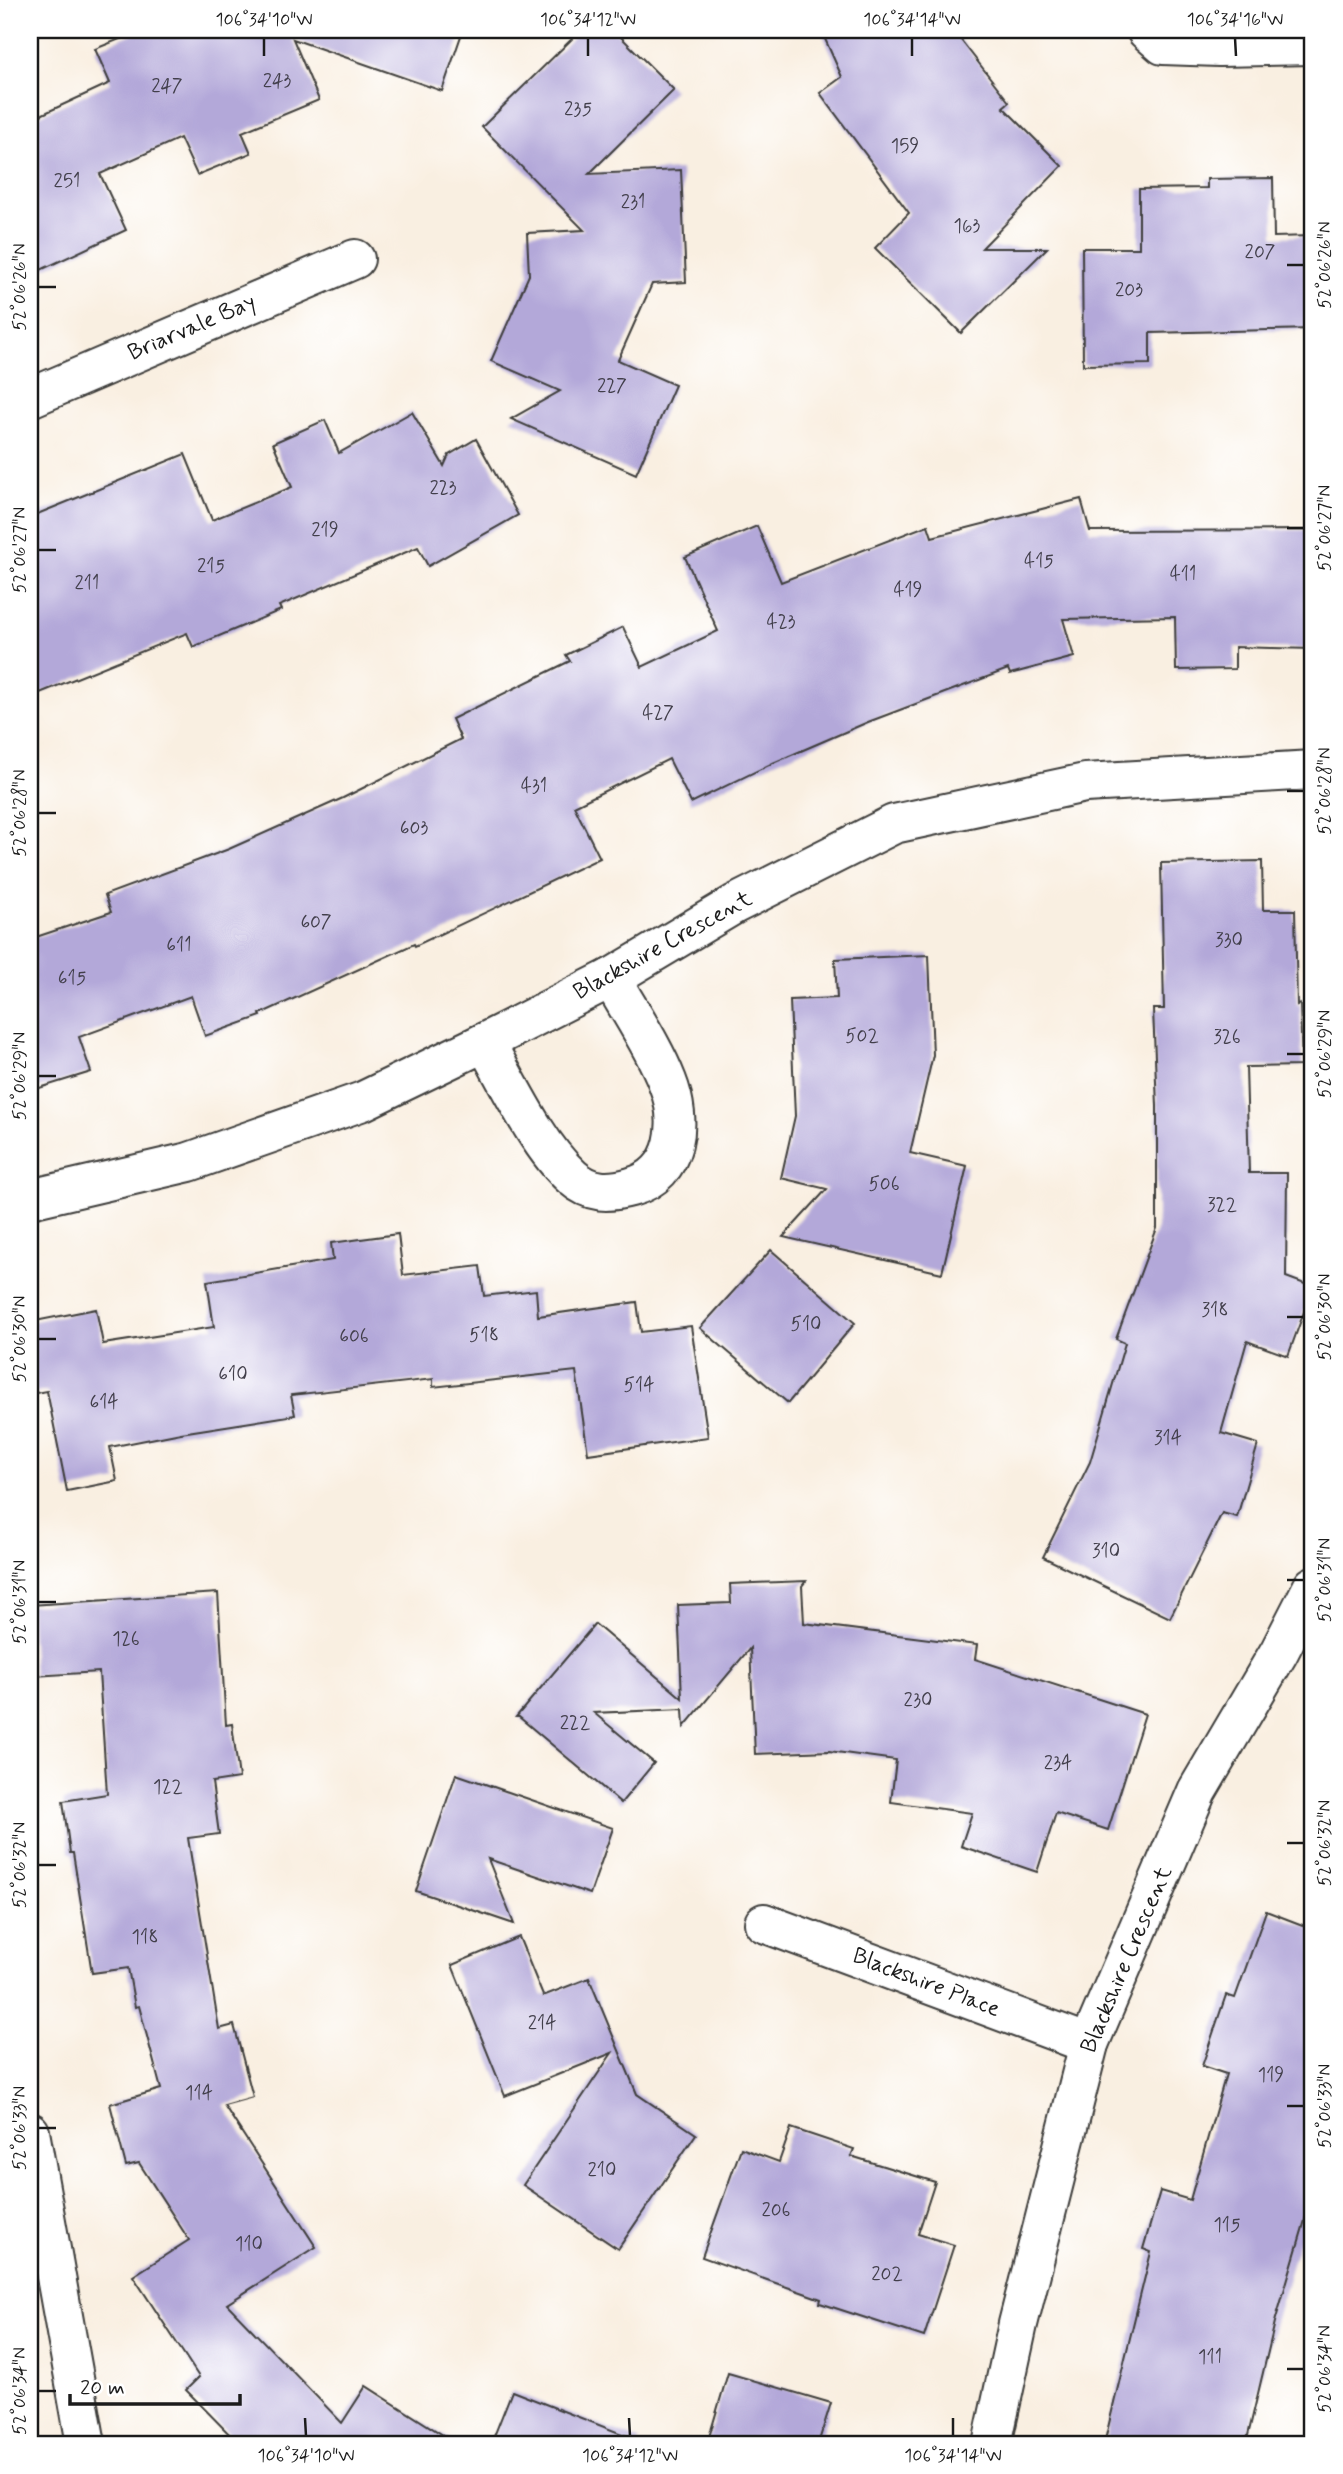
<svg xmlns="http://www.w3.org/2000/svg" width="1343" height="2474" viewBox="0 0 1343 2474" font-family="Mynerve,sans-serif">
  <style>
    .building { fill: #b3a8d9 }
    .lines { fill: none; stroke-linecap: round; stroke-linejoin: round }
    .street-casing { stroke: #3d3c3a; stroke-width: 42 }
    .street { stroke: #fff; stroke-width: 38 }
    .ticks { fill: none; stroke: #1c1c1c; stroke-width: 2.5 }
    .labels { text-anchor: middle; dominant-baseline: central; stroke-width: 7; stroke-linejoin: round; paint-order: stroke }
    .number-label { font-size: 19px; fill: #423f4b }
    .street-label { font-size: 23px; fill: #1c1c1c; stroke: #fff }
    .neatline { fill: none; stroke: #1c1c1c; stroke-width: 2.5 }
    .ticks-label { font-size: 18px; text-anchor: middle; fill: #1c1c1c }
  </style>
  <rect width="100%" height="100%" fill="#fff"/>
  <filter id="ink" filterUnits="userSpaceOnUse"><feTurbulence type="fractalNoise" baseFrequency=".0143" numOctaves="2"/><feDisplacementMap in="SourceGraphic" scale="14" xChannelSelector="R" yChannelSelector="G"/><feConvolveMatrix kernelMatrix="1 2 1 2 8 2 1 2 1" color-interpolation-filters="sRGB"/></filter>
  <filter id="wash" filterUnits="userSpaceOnUse"><feTurbulence type="fractalNoise" baseFrequency=".00686" numOctaves="4" result="noise"/><feDisplacementMap in="SourceGraphic" scale="28" xChannelSelector="R" yChannelSelector="G"/><feGaussianBlur stdDeviation="1.57" result="paint"/><feColorMatrix in="noise" values="0 0 0 0 0 0 0 0 0 0 0 0 0 0 0 0 0 1.4 0 .05"/><feComposite in="paint" operator="in"/></filter>
  <g filter="url(#wash)">
    <rect width="100%" height="100%" fill="#f9efe1"/>
    <g id="blocks">
      <g class="building">
        <polygon points="142,30 463,30 442,91 293,39 319,100 242,132 251,153 197,175 180,138 100,174 126,230 30,275 30,120 110,83 95,49"/>
        <polygon points="581,30 614,30 674,90 589,174 681,170 686,282 652,284 618,360 675,385 636,474 511,419 560,391 491,361 529,275 527,233 584,230 482,127"/>
        <polygon points="821,30 953,30 1009,102 1003,107 1062,166 982,248 1047,248 961,333 875,248 909,213 820,93 842,77"/>
        <polygon points="1273,178 1274,237 1312,236 1313,329 1150,333 1150,364 1083,365 1082,248 1139,248 1139,189 1207,188 1207,179"/>
        <polygon points="412,412 444,466 449,455 476,439 518,515 428,566 418,547 279,606 281,610 193,647 187,633 30,697 30,517 185,454 212,520 292,487 273,443 325,420 339,453"/>
        <polygon points="1081,499 1090,531 1313,530 1313,649 1235,647 1235,669 1176,670 1175,617 1063,619 1074,657 1010,674 1008,669 868,722 773,763 691,803 669,759 574,806 600,858 415,946 414,944 260,1014 261,1016 205,1036 191,996 79,1037 91,1072 30,1091 30,939 111,912 105,895 229,849 343,798 461,739 452,719 570,661 566,655 623,627 642,667 718,631 685,557 757,526 781,582 928,525 932,537"/>
        <polygon points="1262,861 1263,910 1295,910 1297,1005 1300,1004 1302,1066 1246,1067 1249,1173 1287,1173 1286,1277 1313,1287 1288,1356 1247,1341 1221,1433 1258,1444 1237,1517 1222,1513 1170,1618 1043,1557 1090,1462 1125,1343 1116,1339 1157,1228 1157,1106 1153,1009 1164,1009 1161,863"/>
        <polygon points="929,955 933,1055 910,1153 967,1166 942,1273 783,1237 827,1189 781,1178 795,1116 790,1000 837,998 835,959"/>
        <polygon points="398,1234 403,1275 480,1266 484,1296 536,1290 538,1316 637,1302 641,1332 691,1326 708,1437 588,1454 576,1371 433,1387 433,1379 291,1395 295,1415 181,1433 110,1447 117,1481 67,1491 47,1391 30,1394 30,1322 96,1309 103,1344 214,1327 207,1281 333,1260 331,1243"/>
        <polygon points="771,1250 855,1323 788,1403 700,1328"/>
        <polygon points="806,1581 802,1586 804,1623 977,1645 975,1659 1145,1714 1108,1830 1056,1813 1037,1872 961,1846 972,1813 891,1802 896,1760 829,1751 755,1754 750,1648 684,1727 683,1709 594,1713 654,1763 621,1803 519,1717 516,1717 595,1624 682,1698 678,1605 731,1603 730,1584"/>
        <polygon points="218,1593 226,1725 232,1724 239,1778 212,1782 219,1834 188,1838 219,2029 234,2025 253,2097 224,2105 316,2247 227,2304 342,2423 366,2386 457,2444 239,2444 186,2390 199,2377 133,2276 189,2240 139,2163 126,2166 110,2104 161,2089 139,2006 135,2007 128,1968 92,1973 73,1853 70,1853 63,1801 107,1794 99,1672 34,1676 30,1605"/>
        <polygon points="456,1774 613,1828 590,1894 488,1859 514,1924 416,1891"/>
        <polygon points="1266,1911 1313,1929 1313,2193 1275,2322 1246,2444 1104,2444 1151,2252 1143,2249 1160,2191 1190,2200 1226,2074 1202,2066 1226,1995 1235,1998"/>
        <polygon points="519,1937 543,1996 589,1978 637,2094 696,2134 618,2249 523,2185 612,2053 505,2096 452,1965"/>
        <polygon points="791,2128 854,2149 851,2156 935,2182 918,2234 954,2245 924,2337 820,2303 821,2299 702,2257 741,2148 779,2162"/>
        <polygon points="728,2373 831,2403 818,2444 707,2444"/>
        <polygon points="512,2391 640,2441 639,2444 491,2444"/>
      </g>
    </g>
  </g>
  <g filter="url(#ink)">
    <use href="#blocks" fill-opacity="0" stroke="#3d3c3a" stroke-width="2"/>
    <g class="lines">
      <g class="street-casing">
        <g id="street">
          <polyline points="1146,30 1163,45 1219,47 1313,45"/>
          <polyline points="30,398 355,259"/>
          <path d="M485 1042C509 1084 537 1145 572 1177 591 1194 609 1193 631 1187 679 1174 683 1121 667 1081 653 1045 629 1011 611 978"/>
          <polyline points="30,1199 189,1162 363,1101 485,1042 611,978 735,904 894,824 1085,783 1313,770"/>
          <polyline points="764,1923 1089,2044"/>
          <polyline points="30,2132 86,2444"/>
          <polyline points="992,2444 1018,2324 1089,2044 1197,1791 1279,1652 1313,1586"/>
        </g>
      </g>
      <use href="#street" class="street"/>
    </g>
  </g>
  <path class="ticks" d="M264 38V56M588 38V56M912 38V56M1235 38 1236 56M1287 265H1304M38 287H56M1287 528H1304M38 550H56M1287 791H1304M38 813H56M1287 1054H1304M38 1076H56M1287 1317H1304M38 1339H56M1287 1580H1304M38 1602H56M1287 1843H1304M38 1865H56M1287 2106H1304M38 2128H56M1287 2369H1304M38 2391H56M305 2418 306 2436M629 2418 630 2436M953 2418V2436"/>
  <g class="labels">
    <g class="number-label">
      <text x="277" y="81">243</text>
      <text x="167" y="86">247</text>
      <text x="578" y="109">235</text>
      <text x="905" y="146">159</text>
      <text x="67" y="181">251</text>
      <text x="633" y="202">231</text>
      <text x="967" y="226">163</text>
      <text x="1260" y="252">207</text>
      <text x="1129" y="290">203</text>
      <text x="612" y="386">227</text>
      <text x="443" y="488">223</text>
      <text x="325" y="530">219</text>
      <text x="1039" y="561">415</text>
      <text x="211" y="566">215</text>
      <text x="1183" y="574">411</text>
      <text x="87" y="583">211</text>
      <text x="908" y="590">419</text>
      <text x="781" y="622">423</text>
      <text x="658" y="713">427</text>
      <text x="534" y="786">431</text>
      <text x="414" y="828">603</text>
      <text x="316" y="922">607</text>
      <text x="1229" y="940">330</text>
      <text x="179" y="945">611</text>
      <text x="72" y="978">615</text>
      <text x="862" y="1036">502</text>
      <text x="1227" y="1037">326</text>
      <text x="884" y="1184">506</text>
      <text x="1222" y="1205">322</text>
      <text x="1215" y="1310">318</text>
      <text x="806" y="1324">510</text>
      <text x="484" y="1335">518</text>
      <text x="354" y="1336">606</text>
      <text x="233" y="1374">610</text>
      <text x="639" y="1385">514</text>
      <text x="104" y="1402">614</text>
      <text x="1168" y="1438">314</text>
      <text x="1106" y="1551">310</text>
      <text x="126" y="1639">126</text>
      <text x="918" y="1700">230</text>
      <text x="575" y="1723">222</text>
      <text x="1058" y="1763">234</text>
      <text x="168" y="1787">122</text>
      <text x="145" y="1937">118</text>
      <text x="542" y="2023">214</text>
      <text x="1271" y="2075">119</text>
      <text x="199" y="2093">114</text>
      <text x="602" y="2170">210</text>
      <text x="776" y="2210">206</text>
      <text x="1227" y="2225">115</text>
      <text x="249" y="2244">110</text>
      <text x="887" y="2274">202</text>
      <text x="1210" y="2357">111</text>
    </g>
    <g class="street-label">
      <text transform="translate(192 328) rotate(-23)">Briarvale Bay</text>
      <text transform="translate(663 946) rotate(-29)">Blackshire Crescent</text>
      <text transform="translate(1127 1960) rotate(-67)">Blackshire Crescent</text>
      <text transform="translate(926 1983) rotate(21)">Blackshire Place</text>
    </g>
  </g>
  <rect width="1343" height="2474" fill="none" stroke="#fff" stroke-width="77"/>
  <path d="M70 2394v10h170v-10" fill="none" stroke="#1c1c1c" stroke-width="3.5"/>
  <text x="80" y="2394" font-size="21" fill="#1c1c1c" stroke="#ffffff" stroke-width="5" paint-order="stroke">20 m</text>
  <rect x="38" y="38" width="1266" height="2398" class="neatline"/>
  <g class="ticks-label">
    <text x="264" y="25">106°34'10"W</text>
    <text x="588" y="25">106°34'12"W</text>
    <text x="912" y="25">106°34'14"W</text>
    <text x="1235" y="25">106°34'16"W</text>
    <text transform="translate(1324 265) rotate(-90)" y="6">52°06'26"N</text>
    <text transform="translate(19 287) rotate(-90)" y="6">52°06'26"N</text>
    <text transform="translate(1324 528) rotate(-90)" y="6">52°06'27"N</text>
    <text transform="translate(19 550) rotate(-90)" y="6">52°06'27"N</text>
    <text transform="translate(1324 791) rotate(-90)" y="6">52°06'28"N</text>
    <text transform="translate(19 813) rotate(-90)" y="6">52°06'28"N</text>
    <text transform="translate(1324 1054) rotate(-90)" y="6">52°06'29"N</text>
    <text transform="translate(19 1076) rotate(-90)" y="6">52°06'29"N</text>
    <text transform="translate(1324 1317) rotate(-90)" y="6">52°06'30"N</text>
    <text transform="translate(19 1339) rotate(-90)" y="6">52°06'30"N</text>
    <text transform="translate(1324 1580) rotate(-90)" y="6">52°06'31"N</text>
    <text transform="translate(19 1602) rotate(-90)" y="6">52°06'31"N</text>
    <text transform="translate(1324 1843) rotate(-90)" y="6">52°06'32"N</text>
    <text transform="translate(19 1865) rotate(-90)" y="6">52°06'32"N</text>
    <text transform="translate(1324 2106) rotate(-90)" y="6">52°06'33"N</text>
    <text transform="translate(19 2128) rotate(-90)" y="6">52°06'33"N</text>
    <text transform="translate(1324 2369) rotate(-90)" y="6">52°06'34"N</text>
    <text transform="translate(19 2391) rotate(-90)" y="6">52°06'34"N</text>
    <text x="306" y="2461">106°34'10"W</text>
    <text x="630" y="2461">106°34'12"W</text>
    <text x="953" y="2461">106°34'14"W</text>
  </g>
</svg>
